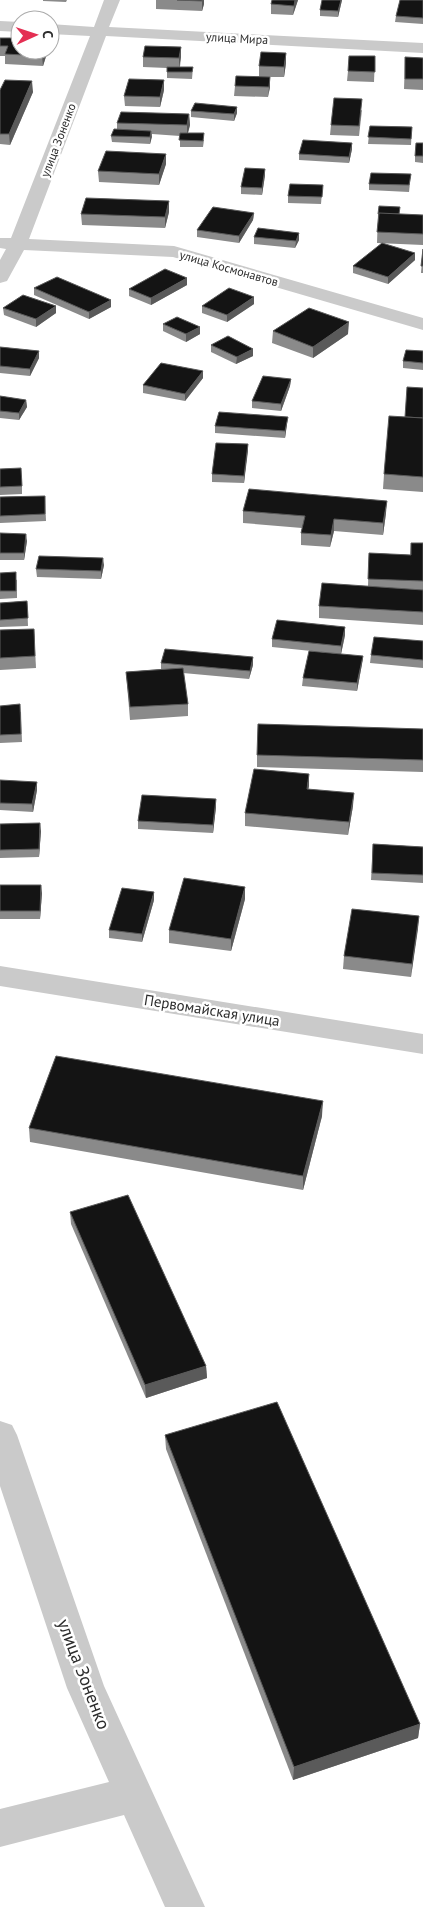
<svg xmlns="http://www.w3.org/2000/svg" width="423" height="1907" viewBox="0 0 423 1907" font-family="'PT Sans',sans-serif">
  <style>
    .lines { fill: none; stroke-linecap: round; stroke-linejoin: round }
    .minor { fill: #cacaca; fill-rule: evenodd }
    .wall { fill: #8a8a8a }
    .shaded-wall { fill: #5a5a5a }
    .building { fill: #141414; stroke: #5a5a5a }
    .labels { text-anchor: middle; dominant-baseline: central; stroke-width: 5; stroke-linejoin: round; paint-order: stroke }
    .far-street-label { font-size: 12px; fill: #2d2d2d; stroke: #fff }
    .street-label { font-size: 15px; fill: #2d2d2d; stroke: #fff }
    .near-street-label { font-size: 18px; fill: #2d2d2d; stroke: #fff }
  </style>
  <rect width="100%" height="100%" fill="#fff"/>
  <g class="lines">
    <g class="minor">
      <polygon points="104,0 120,0 109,27 423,43 423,53 106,36 29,239 174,246 423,318 423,330 173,257 24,250 7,281 0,283 0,260 6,249 0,248 0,238 11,238 90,36 50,34 50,24 94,27"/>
      <polygon points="0,21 20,22 20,32 0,31"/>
      <polygon points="0,966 423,1034 423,1054 0,986"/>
      <polygon points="0,1421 12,1425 17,1435 104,1686 205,1907 165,1907 124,1815 0,1847 0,1809 109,1782 67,1688 0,1486"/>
    </g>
  </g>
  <g class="wall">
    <polygon points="43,0 67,0 66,2 43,1"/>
    <polygon points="156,0 204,0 204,4 202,11 156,9"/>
    <polygon points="298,0 293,15 271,14 271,4"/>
    <polygon points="342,0 338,17 320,16 320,10"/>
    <polygon points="423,0 423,24 395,22 396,16"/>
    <polygon points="0,38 20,50 48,50 43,66 5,64 5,56 0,56"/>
    <polygon points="181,47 181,57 180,67 193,67 192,79 167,78 167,68 143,67 143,57"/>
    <polygon points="286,53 286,63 284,77 270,77 270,87 268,97 234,96 235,86 259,76 259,66"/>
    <polygon points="375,56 374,82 347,81 348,71"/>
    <polygon points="405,57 423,58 423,90 404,89"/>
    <polygon points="0,90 33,92 10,145 0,144"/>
    <polygon points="164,90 160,107 125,106 124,96"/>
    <polygon points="362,110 359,136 330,135 331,125"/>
    <polygon points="191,111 237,113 234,121 191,117"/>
    <polygon points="189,114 190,125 188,133 204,140 203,147 180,147 180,136 152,134 150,144 112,142 111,136 117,129 117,123"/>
    <polygon points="370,126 412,127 411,145 368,144"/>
    <polygon points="352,143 352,149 349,163 299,160 299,154"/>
    <polygon points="423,143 423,163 415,162 415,156"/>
    <polygon points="166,164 159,185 99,182 98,171"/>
    <polygon points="411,174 409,192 369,190 369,184"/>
    <polygon points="265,175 262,195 241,194 241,187"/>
    <polygon points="322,192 321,204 288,203 288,196"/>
    <polygon points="169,201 169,212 165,228 82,225 81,214"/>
    <polygon points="254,213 253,220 239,243 197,237 197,230"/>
    <polygon points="378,214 423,215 423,245 377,243"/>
    <polygon points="299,233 299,240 295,248 254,244 254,237"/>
    <polygon points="423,249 423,273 421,273"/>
    <polygon points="415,253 415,260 388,284 353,273 353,266"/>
    <polygon points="187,285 151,305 129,296 129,289"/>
    <polygon points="34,288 111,307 89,319 34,295"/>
    <polygon points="254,304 227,322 202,313 202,306"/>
    <polygon points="3,308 56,313 36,327 4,315"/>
    <polygon points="163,324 200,334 186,342 163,331"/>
    <polygon points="273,331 348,334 313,358 272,343"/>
    <polygon points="211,345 253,356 236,364 211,352"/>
    <polygon points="0,347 39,351 39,358 30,376 0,373"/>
    <polygon points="423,351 423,370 403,368 403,361"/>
    <polygon points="203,371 203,378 185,401 143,393 143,385"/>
    <polygon points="291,379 290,386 281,411 252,408 252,401"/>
    <polygon points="423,388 423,492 383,489 384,474"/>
    <polygon points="0,396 26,400 27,407 19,420 0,418"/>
    <polygon points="287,424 285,438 215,433 215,426"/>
    <polygon points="248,444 244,483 212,482 212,474"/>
    <polygon points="0,469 22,476 22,494 0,495"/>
    <polygon points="45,496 46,521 0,523 0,497"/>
    <polygon points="243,511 386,513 383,535 334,531 330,547 301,545 301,533 302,528 243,523"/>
    <polygon points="0,533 27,541 24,560 0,560"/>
    <polygon points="411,543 423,543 423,625 319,618 319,606 368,586 369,553 410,555"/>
    <polygon points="104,565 101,579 37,577 36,569"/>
    <polygon points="0,573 17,580 17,598 0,599"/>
    <polygon points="27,601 28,626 0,627 0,603"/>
    <polygon points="345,627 345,635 341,654 272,647 272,639"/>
    <polygon points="34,629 36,668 0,670 0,630"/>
    <polygon points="423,641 423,668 370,663 371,655"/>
    <polygon points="363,656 362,664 357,691 302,686 303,678"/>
    <polygon points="253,657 253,665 249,679 183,673 188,704 188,716 130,720 126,672 161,669 161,663"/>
    <polygon points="0,706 21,712 22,742 0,743"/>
    <polygon points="423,729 423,772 257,767 257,755"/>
    <polygon points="0,780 37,790 33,812 0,810"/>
    <polygon points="309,786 308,789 353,806 348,835 245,826 245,813"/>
    <polygon points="216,807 213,833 138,829 138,821"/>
    <polygon points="0,824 41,831 39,857 0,858"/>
    <polygon points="373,844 423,847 423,883 371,880"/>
    <polygon points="0,885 42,893 40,919 0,919"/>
    <polygon points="245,899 231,951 169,943 169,930"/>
    <polygon points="154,900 142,942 109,938 109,930"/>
    <polygon points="419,916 411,977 343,969 344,956"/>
    <polygon points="322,1116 303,1190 30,1142 29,1128"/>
    <polygon points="70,1212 206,1366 207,1378 146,1398 71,1224"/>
    <polygon points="165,1435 420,1724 418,1738 293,1780 166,1449"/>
  </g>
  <g class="shaded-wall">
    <polygon points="202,0 204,0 204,4 202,11"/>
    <polygon points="295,0 298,0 293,15 294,6"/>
    <polygon points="341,0 342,0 338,17 338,11"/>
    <polygon points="181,47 181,57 179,68 179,58"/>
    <polygon points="44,50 48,50 43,66 42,56"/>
    <polygon points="286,53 286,63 284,77 284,67"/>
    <polygon points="270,77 270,87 268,97"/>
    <polygon points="164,80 164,90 160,107 160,97"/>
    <polygon points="32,81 33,92 10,145 9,134"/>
    <polygon points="237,107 237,113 234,121 234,114"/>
    <polygon points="189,114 190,125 187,136 187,125"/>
    <polygon points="151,131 152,137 150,144 150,137"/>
    <polygon points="352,143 352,149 349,163 349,157"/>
    <polygon points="166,154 166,164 159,185 159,174"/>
    <polygon points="265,169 265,175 262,195 262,188"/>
    <polygon points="169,201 169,212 165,228 165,217"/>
    <polygon points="254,213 253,220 239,243 239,236"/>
    <polygon points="299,233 299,240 295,248 296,241"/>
    <polygon points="415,253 415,260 388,284 388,277"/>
    <polygon points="187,278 187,285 151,305 151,298"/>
    <polygon points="254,297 254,304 227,322 227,315"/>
    <polygon points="111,300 111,307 89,319 89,312"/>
    <polygon points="56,306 56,313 36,327 36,319"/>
    <polygon points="349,322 348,334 313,358 313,347"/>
    <polygon points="200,327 200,334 186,342 186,334"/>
    <polygon points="253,349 253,356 236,364 237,357"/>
    <polygon points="39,351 39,358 30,376 30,369"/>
    <polygon points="203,371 203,378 185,401 185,394"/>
    <polygon points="291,379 290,386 281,411 281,404"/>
    <polygon points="26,400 27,407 19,420 19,413"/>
    <polygon points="288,417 285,438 285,431"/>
    <polygon points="248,444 248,451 244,483 244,476"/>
    <polygon points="387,501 386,513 383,535 383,523"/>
    <polygon points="334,519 334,531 330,547 331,535"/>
    <polygon points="26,534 27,541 24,560 24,553"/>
    <polygon points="103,558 104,565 101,579 101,571"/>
    <polygon points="345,627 345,635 341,654 341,646"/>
    <polygon points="363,656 362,664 357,691 357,683"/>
    <polygon points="253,657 253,665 249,679 250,671"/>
    <polygon points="309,774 309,786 306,802 307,789"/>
    <polygon points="37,782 37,790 33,812 32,804"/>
    <polygon points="354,793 353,806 348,835 349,822"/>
    <polygon points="216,799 216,807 213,833 213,825"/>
    <polygon points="40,823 41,831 39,857 39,849"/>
    <polygon points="41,885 42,893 40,919 40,911"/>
    <polygon points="245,887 245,899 231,951 231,939"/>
    <polygon points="154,892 154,900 142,942 142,934"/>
    <polygon points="419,916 418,929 411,977 412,964"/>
    <polygon points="323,1101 322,1116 303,1190 303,1176"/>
    <polygon points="206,1366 207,1378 146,1398 145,1385"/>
    <polygon points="420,1724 418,1738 293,1780 294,1767"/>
  </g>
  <g class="building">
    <polygon points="177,0 202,0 202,1"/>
    <polygon points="272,0 295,0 294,6 271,4"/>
    <polygon points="322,0 341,0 338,11 320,10"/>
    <polygon points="400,0 423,0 423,18 396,16"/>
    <polygon points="0,38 20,38 20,50 44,50 42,56 5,54 8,46 0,46"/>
    <polygon points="145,46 181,47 179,58 143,57"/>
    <polygon points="261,52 286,53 284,67 259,66"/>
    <polygon points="349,56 375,56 375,72 348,71"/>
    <polygon points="405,57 423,58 423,79 405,79"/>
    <polygon points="167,67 193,67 192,72 167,72"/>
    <polygon points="236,76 270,77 269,87 235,86"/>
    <polygon points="129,79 164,80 160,97 124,96"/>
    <polygon points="5,80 32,81 9,134 0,134 0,90"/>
    <polygon points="334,98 362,99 359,126 331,125"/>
    <polygon points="195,103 237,107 234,114 191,111"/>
    <polygon points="121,112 189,114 187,125 117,123"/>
    <polygon points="370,126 412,127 411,139 368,137"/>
    <polygon points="114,129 151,131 150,137 111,136"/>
    <polygon points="180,133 204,133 203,141 179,140"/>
    <polygon points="303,140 352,143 349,157 299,154"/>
    <polygon points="416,143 423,143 423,156 415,156"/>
    <polygon points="106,151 166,154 159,174 98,171"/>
    <polygon points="245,168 265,169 262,188 241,187"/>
    <polygon points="371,173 411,174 409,185 369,184"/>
    <polygon points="290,184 323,185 322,197 288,196"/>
    <polygon points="86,198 169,201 165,217 81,214"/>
    <polygon points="379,206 400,207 399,214 378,214"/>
    <polygon points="213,207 254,213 239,236 197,230"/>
    <polygon points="379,213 423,215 423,234 377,232"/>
    <polygon points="258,228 299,233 296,241 254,237"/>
    <polygon points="382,243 415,253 388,277 353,266"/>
    <polygon points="423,249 423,266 421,266"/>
    <polygon points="165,269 187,278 151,298 129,289"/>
    <polygon points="57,277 111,300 89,312 34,288"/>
    <polygon points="229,288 254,297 227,315 202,306"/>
    <polygon points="23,295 56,306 36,319 3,308"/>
    <polygon points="309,308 349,322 313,347 273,331"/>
    <polygon points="177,317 200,327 186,334 163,324"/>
    <polygon points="228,336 253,349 237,357 211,345"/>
    <polygon points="0,347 39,351 30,369 0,366"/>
    <polygon points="406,350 423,351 423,363 403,361"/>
    <polygon points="161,363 203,371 185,394 143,385"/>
    <polygon points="263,376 291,379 281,404 252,401"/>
    <polygon points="407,387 423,388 423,418 405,417"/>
    <polygon points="0,396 26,400 19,413 0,411"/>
    <polygon points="219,412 288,417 285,431 215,426"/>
    <polygon points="389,416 423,418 423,477 384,474"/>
    <polygon points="216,443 248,444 244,476 212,474"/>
    <polygon points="21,468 22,486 0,487 0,469"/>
    <polygon points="249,489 387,501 383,523 334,519 331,535 301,533 305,516 243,511"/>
    <polygon points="45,496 45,514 0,516 0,497"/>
    <polygon points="0,533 26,534 24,553 0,553"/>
    <polygon points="411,543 423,543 423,581 368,579 369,553 411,555"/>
    <polygon points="39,556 103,558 101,571 36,569"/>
    <polygon points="16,572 16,591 0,591 0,573"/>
    <polygon points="322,583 423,590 423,612 319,606"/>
    <polygon points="27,601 28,618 0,620 0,603"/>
    <polygon points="277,620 345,627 341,646 272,639"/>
    <polygon points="34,629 35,656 0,658 0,630"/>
    <polygon points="374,637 423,641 423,660 371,655"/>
    <polygon points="165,649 253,657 250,671 161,663"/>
    <polygon points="309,651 363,656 357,683 303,678"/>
    <polygon points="183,668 188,704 130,707 126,672"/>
    <polygon points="20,704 21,734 0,735 0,706"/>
    <polygon points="258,724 423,729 423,760 257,755"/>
    <polygon points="254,769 309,774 307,789 354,793 349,822 245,813"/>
    <polygon points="0,780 37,782 32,804 0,803"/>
    <polygon points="142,795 216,799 213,825 138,821"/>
    <polygon points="40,823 39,849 0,850 0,824"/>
    <polygon points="373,844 423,847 423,875 372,873"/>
    <polygon points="184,878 245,887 231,939 169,930"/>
    <polygon points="0,885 41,885 40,911 0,911"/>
    <polygon points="122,888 154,892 142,934 109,930"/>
    <polygon points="352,909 419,916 412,964 344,956"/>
    <polygon points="56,1056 323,1101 303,1176 29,1128"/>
    <polygon points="128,1195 206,1366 145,1385 70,1212"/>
    <polygon points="277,1402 420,1724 294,1767 165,1435"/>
  </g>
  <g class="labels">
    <g class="far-street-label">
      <text transform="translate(237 38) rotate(3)">улица Мира</text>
      <text transform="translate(58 140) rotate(-69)">улица Зоненко</text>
      <text transform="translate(229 268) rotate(16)">улица Космонавтов</text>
    </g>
    <g class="street-label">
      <text transform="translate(212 1010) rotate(9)">Первомайская улица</text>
    </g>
    <g class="near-street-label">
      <text transform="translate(84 1674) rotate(69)">улица Зоненко</text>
    </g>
  </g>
  <g transform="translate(35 35) rotate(87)"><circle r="24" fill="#ffffff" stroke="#ababab"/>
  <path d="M0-4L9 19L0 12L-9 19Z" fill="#e42f53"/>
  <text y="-8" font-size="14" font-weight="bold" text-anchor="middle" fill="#2d2d2d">С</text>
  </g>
</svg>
